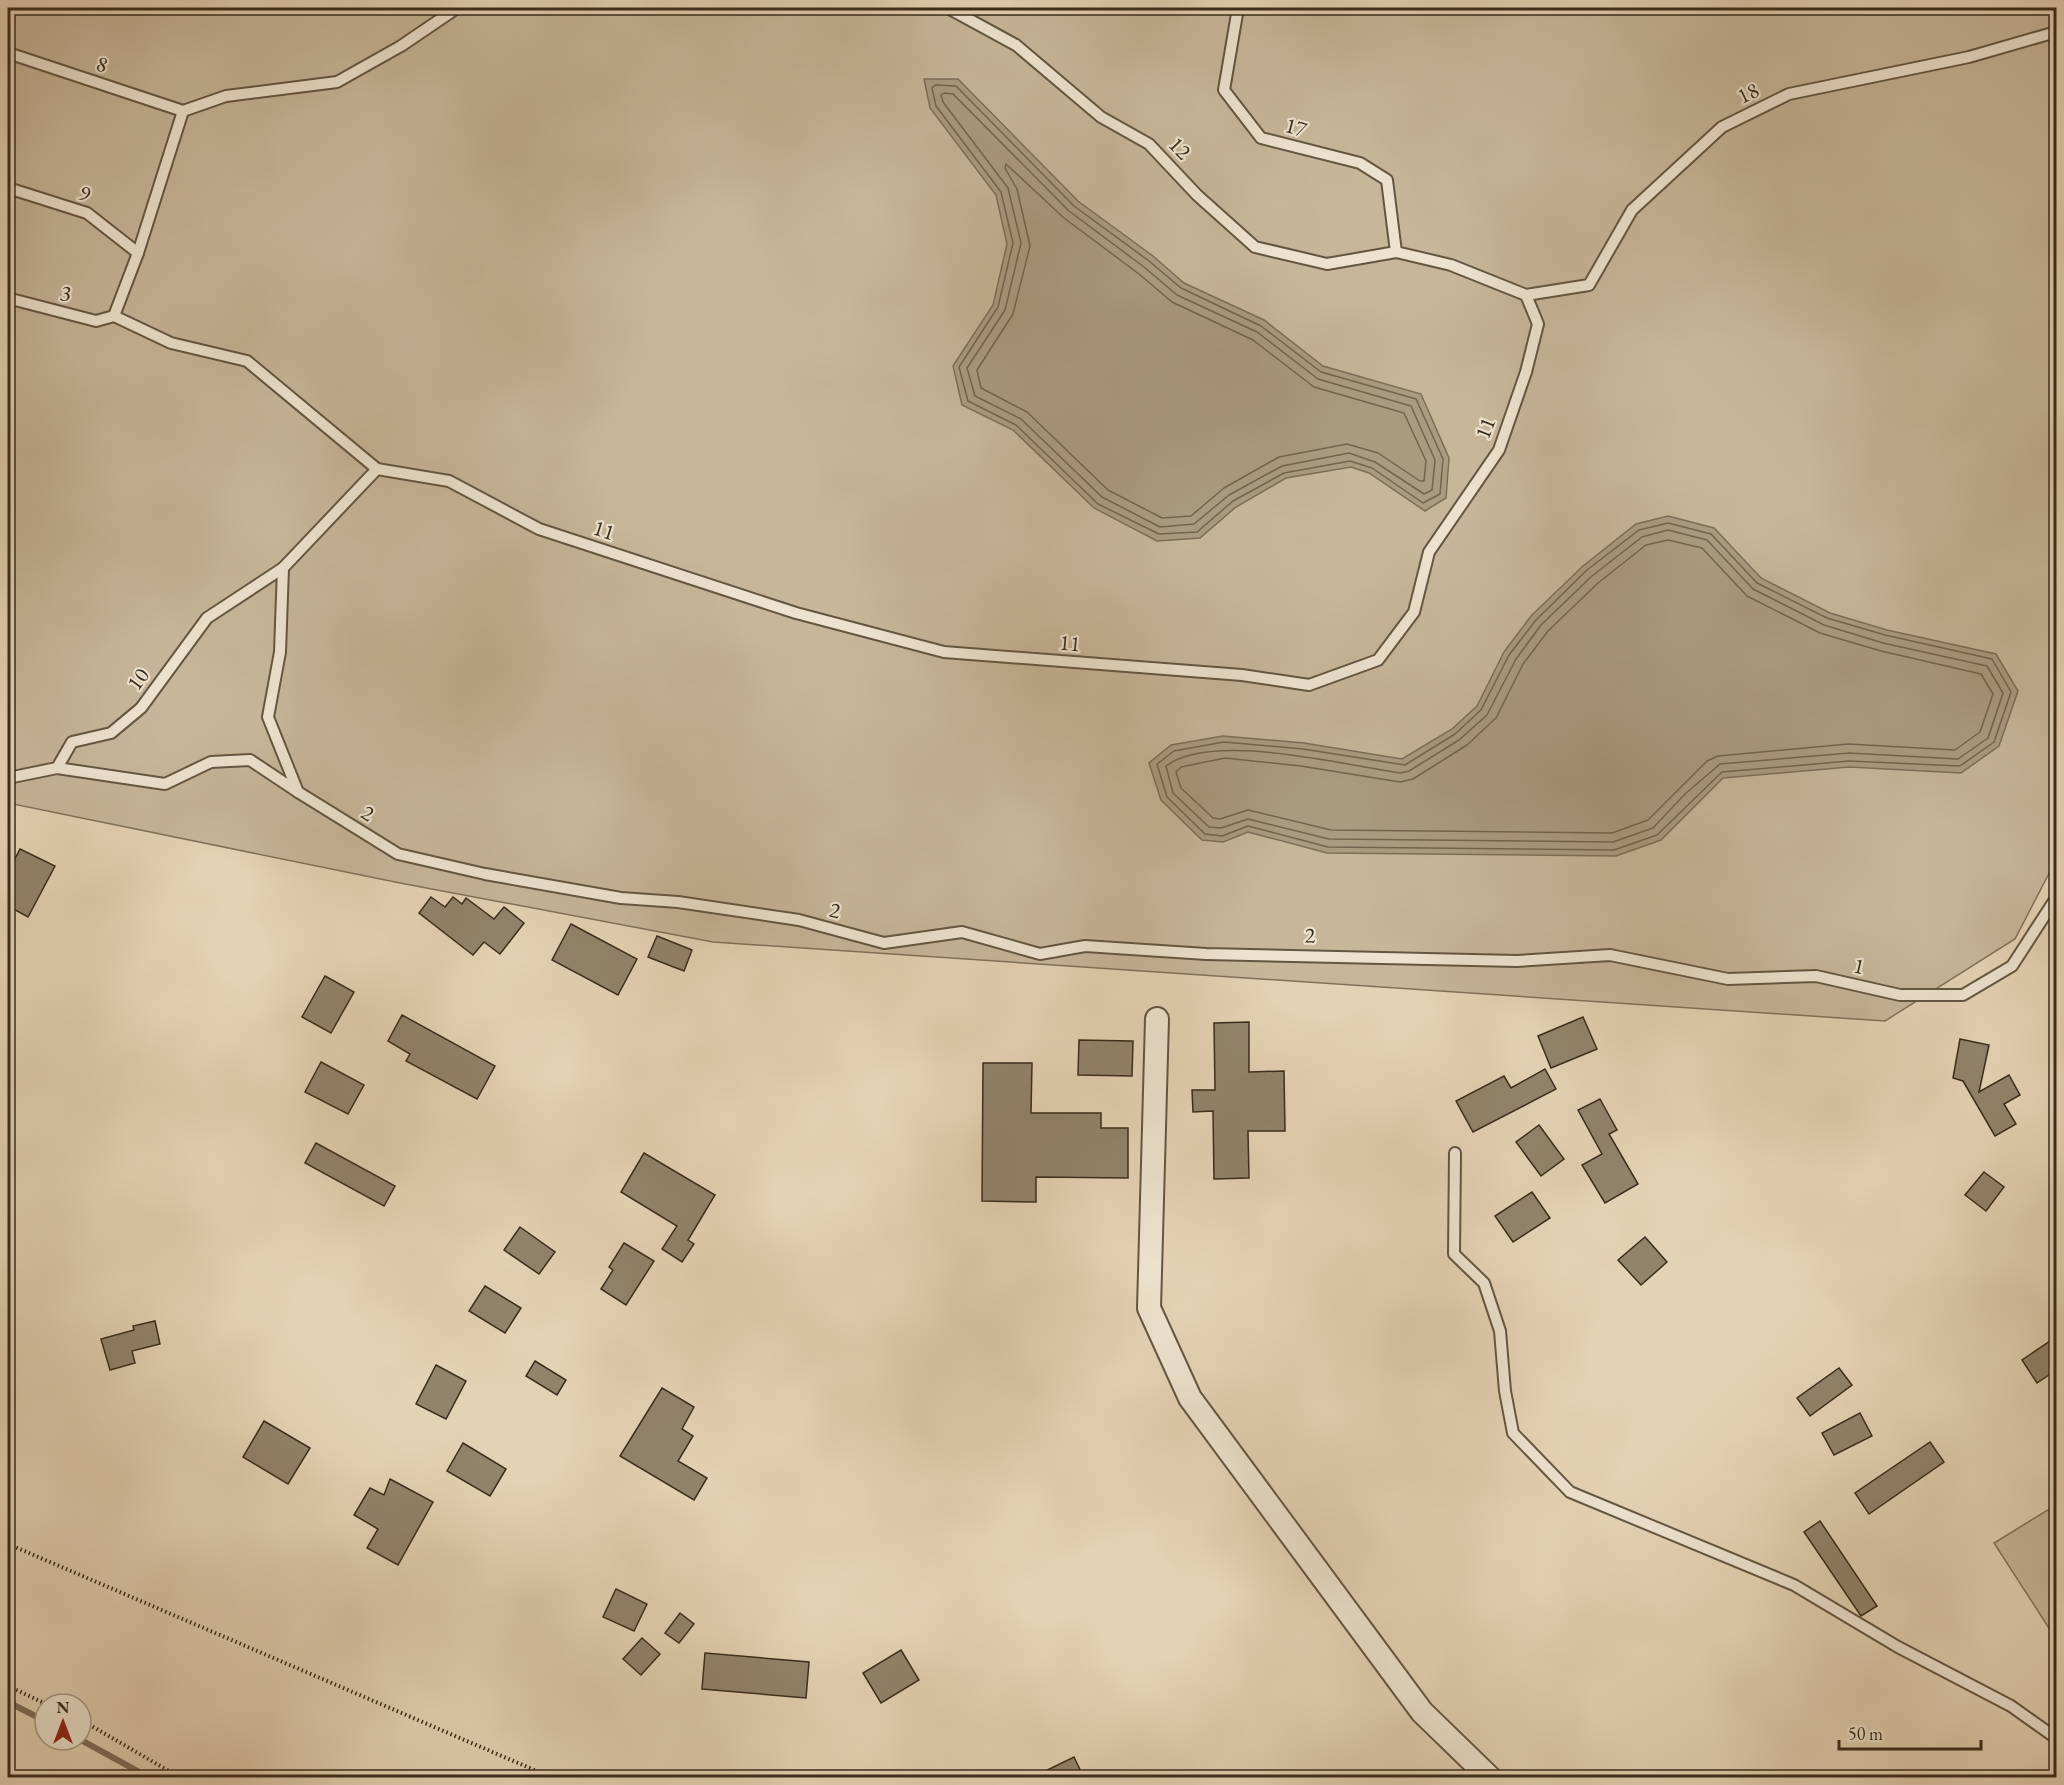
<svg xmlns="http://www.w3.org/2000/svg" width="2064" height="1785" viewBox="0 0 2064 1785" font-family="'EB Garamond',serif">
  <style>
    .green { fill: #c7b69a; stroke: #80725a; stroke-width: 1.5 }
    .water { fill: #aa9a80; stroke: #7d6e58; stroke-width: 1.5 }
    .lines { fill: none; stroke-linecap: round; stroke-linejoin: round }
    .shore { stroke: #72644e; stroke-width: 1.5 }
    .stream { stroke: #7d6e58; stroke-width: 6 }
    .building { fill: #92836b; stroke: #392d1b; stroke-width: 1.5 }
    .lane-casing { stroke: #645641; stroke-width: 14 }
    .street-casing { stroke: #645641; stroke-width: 26 }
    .path { stroke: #392d1b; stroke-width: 4; stroke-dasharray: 1.5 3; stroke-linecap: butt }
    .lane { stroke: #ede2ce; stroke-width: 10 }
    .street { stroke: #ede2ce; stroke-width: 22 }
    .labels { text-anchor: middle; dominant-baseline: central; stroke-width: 4.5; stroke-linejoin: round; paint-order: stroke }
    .street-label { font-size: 22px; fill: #392d1b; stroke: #ede2ce }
  </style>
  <rect width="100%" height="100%" fill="#e4d2b4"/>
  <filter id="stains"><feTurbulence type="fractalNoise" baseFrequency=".00333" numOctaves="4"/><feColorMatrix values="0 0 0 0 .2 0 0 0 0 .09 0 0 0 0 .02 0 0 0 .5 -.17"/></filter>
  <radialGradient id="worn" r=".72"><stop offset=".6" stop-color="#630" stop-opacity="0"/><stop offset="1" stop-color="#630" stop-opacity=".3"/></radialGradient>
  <g class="green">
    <polygon points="8,8 2056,8 2056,860 2015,939 1885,1021 713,942 400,883 8,803"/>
    <polygon points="2056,1505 2056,1639 1994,1543"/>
  </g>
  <g class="water">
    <polygon points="924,79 958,79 1078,201 1153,256 1184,283 1264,320 1323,366 1421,394 1449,458 1446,498 1425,511 1369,473 1351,467 1286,478 1236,507 1200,538 1157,541 1094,508 1013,430 962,405 953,366 993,305 1007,244 996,195 930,108"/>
    <polygon points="1668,516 1714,528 1761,578 1830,613 1887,630 1996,654 2018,691 1999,746 1961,773 1849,767 1723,778 1661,840 1616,856 1327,853 1248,832 1223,842 1202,840 1161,800 1149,763 1171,745 1223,736 1304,743 1402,759 1452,729 1477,706 1504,652 1531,616 1583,566 1636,524"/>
  </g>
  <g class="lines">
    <g class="shore">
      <polygon points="935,85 956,86 1074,206 1149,261 1181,288 1261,326 1321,372 1416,399 1443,459 1440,494 1423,503 1372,468 1350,461 1284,473 1233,501 1197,532 1159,534 1098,504 1016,425 968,401 959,367 998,307 1013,243 1001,192 936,106 932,88"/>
      <polygon points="944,93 953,94 1069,211 1144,267 1177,295 1257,332 1318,379 1411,406 1435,460 1432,490 1424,494 1375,462 1349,453 1282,466 1229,495 1194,524 1160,527 1102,497 1021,419 975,396 967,368 1005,310 1021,243 1008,188 943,102 941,95"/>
      <polygon points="1006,164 1064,218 1139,274 1172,302 1253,340 1314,387 1404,413 1426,461 1424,481 1420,481 1378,453 1347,444 1279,457 1224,488 1191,516 1162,518 1108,490 1027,412 981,388 977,370 1013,314 1030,246 1017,189 1005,168"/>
      <polygon points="1668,523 1711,534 1757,583 1827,618 1885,635 1992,659 2011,692 1994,742 1960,766 1849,761 1722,772 1657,835 1614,850 1328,847 1248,826 1222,836 1205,834 1167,797 1157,764 1174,751 1224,742 1303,749 1405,765 1455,734 1481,710 1509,655 1536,620 1587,570 1639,530"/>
      <path d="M1668 530 1707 540 1753 589 1824 625 1883 643 1987 666 2003 693 1988 738 1958 759 1849 753 1720 764 1685 794 1653 828 1613 842 1329 839 1248 819 1221 828 1209 827 1173 793 1166 766C1212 731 1343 765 1400 773L1409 771 1459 740 1487 715 1516 659 1541 625 1592 576 1642 537Z"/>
      <polygon points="1668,540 1702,548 1747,596 1820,633 1881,651 1981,674 1993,694 1980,732 1955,750 1848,744 1718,756 1707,761 1648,820 1612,833 1331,830 1248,810 1220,819 1213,818 1181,788 1176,772 1181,767 1225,758 1301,766 1400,782 1413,779 1467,745 1496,718 1523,664 1548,631 1598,583 1646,545"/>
    </g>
    <g class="stream">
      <polyline points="8,1702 45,1721"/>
      <polyline points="81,1740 150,1778"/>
    </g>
  </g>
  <g class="building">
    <polygon points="20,849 55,866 28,917 8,906 8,872"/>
    <polygon points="431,897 445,907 453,897 462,904 466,898 494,919 504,907 524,923 500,954 484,942 473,955 419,913"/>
    <polygon points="571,924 637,959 618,995 552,960"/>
    <polygon points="657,936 692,950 684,971 648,957"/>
    <polygon points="325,976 354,992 331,1033 302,1017"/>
    <polygon points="402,1015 495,1066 477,1099 406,1061 410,1054 388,1041"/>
    <polygon points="1583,1017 1597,1049 1551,1068 1538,1036"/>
    <polygon points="1249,1022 1249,1072 1284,1071 1285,1131 1248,1131 1249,1178 1214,1179 1213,1111 1193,1112 1192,1090 1215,1090 1214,1023"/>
    <polygon points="1960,1039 1989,1045 1979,1092 2009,1075 2020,1095 2004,1104 2016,1124 1995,1136 1963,1081 1953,1078"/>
    <polygon points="1079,1040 1133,1041 1132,1076 1078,1075"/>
    <polygon points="321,1062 364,1085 348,1114 305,1092"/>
    <polygon points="983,1063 1032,1063 1031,1113 1101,1113 1101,1128 1128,1128 1128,1178 1036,1177 1036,1202 982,1201"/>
    <polygon points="1545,1069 1556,1089 1473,1132 1456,1101 1504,1076 1511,1088"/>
    <polygon points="1600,1099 1617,1130 1609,1134 1638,1184 1605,1203 1582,1165 1602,1154 1578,1110"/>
    <polygon points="1539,1125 1564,1159 1541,1176 1516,1142"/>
    <polygon points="316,1143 395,1186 384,1206 305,1163"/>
    <polygon points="644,1153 715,1195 688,1240 694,1244 682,1262 662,1249 677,1226 621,1192"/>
    <polygon points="1984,1172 2004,1187 1986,1211 1965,1195"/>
    <polygon points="1532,1192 1550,1218 1513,1242 1495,1216"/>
    <polygon points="520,1227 555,1252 539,1274 504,1250"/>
    <polygon points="1645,1237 1667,1262 1641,1285 1618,1260"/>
    <polygon points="624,1243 654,1261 626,1305 601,1289 613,1270 609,1267"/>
    <polygon points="485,1286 521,1308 505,1333 469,1311"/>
    <polygon points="155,1321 160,1344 132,1351 135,1363 110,1370 101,1339 134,1330 133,1326"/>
    <polygon points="2056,1337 2056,1370 2037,1383 2022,1360"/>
    <polygon points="535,1361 566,1380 557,1395 526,1376"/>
    <polygon points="436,1365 466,1381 446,1419 416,1404"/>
    <polygon points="1839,1368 1852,1385 1810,1416 1797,1398"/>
    <polygon points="662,1388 694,1407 682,1429 693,1436 678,1461 707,1478 694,1500 620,1456"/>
    <polygon points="1860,1413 1872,1436 1834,1455 1822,1433"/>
    <polygon points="264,1421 310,1448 288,1484 243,1457"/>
    <polygon points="1930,1442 1944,1462 1869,1514 1855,1493"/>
    <polygon points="463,1443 506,1469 490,1496 447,1471"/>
    <polygon points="390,1479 433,1502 398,1565 367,1548 378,1529 354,1515 370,1488 384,1495"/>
    <polygon points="1820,1521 1877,1606 1861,1616 1804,1532"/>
    <polygon points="616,1589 647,1604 634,1631 603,1617"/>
    <polygon points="680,1613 694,1624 679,1643 665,1633"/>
    <polygon points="642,1638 660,1654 641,1675 623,1659"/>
    <polygon points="901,1650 919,1680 881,1703 863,1673"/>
    <polygon points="705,1653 809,1662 806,1698 702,1689"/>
    <polygon points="1074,1757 1084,1778 1031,1778"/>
  </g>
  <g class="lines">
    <g class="lane-casing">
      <g id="lane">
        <polyline points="948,8 1016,45 1101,117 1149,144 1197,195 1255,247 1327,264 1396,252 1451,265 1526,295"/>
        <polyline points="1238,8 1224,90 1261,138 1360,163 1387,180 1396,252"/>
        <polyline points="8,53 183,111"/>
        <polyline points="183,111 226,96 337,82 401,46 457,8"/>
        <polyline points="8,188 87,213 138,253"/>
        <polyline points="1526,295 1589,285 1632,210 1722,127 1789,94 1969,57 2056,32"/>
        <polyline points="8,302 15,300 96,321 114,316"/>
        <polyline points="114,316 171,343 247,361 377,469"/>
        <polyline points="114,316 138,253 183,111"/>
        <polyline points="377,469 449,481 539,529 796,613 944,652 1242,675 1309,685 1378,660 1414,612 1429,552 1499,450 1526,372 1538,324 1526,295"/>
        <polyline points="283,568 280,652 268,717 298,792 398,854 485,874 621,898 678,902 799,920 884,943 962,932 1040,954 1085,946 1206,954 1517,961 1610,955 1728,979 1816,976 1900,995 1963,995 2012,966 2056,898"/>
        <polyline points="57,768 165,784 211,762 250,760 298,792"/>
        <polyline points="8,778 57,768 72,742 111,733 141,708 207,618 283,568 377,469"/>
        <polyline points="1455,1153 1454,1254 1484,1283 1500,1331 1505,1391 1513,1433 1570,1492 1794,1585 1898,1647 2011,1706 2056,1738"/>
      </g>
    </g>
    <g class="street-casing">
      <polyline id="street" points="1157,1019 1149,1308 1190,1398 1422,1712 1490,1778"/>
    </g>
    <g class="path">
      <polyline points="8,1544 553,1778"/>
      <polyline points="8,1686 46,1704"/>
      <polyline points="81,1720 181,1778"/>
    </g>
    <use href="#lane" class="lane"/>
    <use href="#street" class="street"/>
  </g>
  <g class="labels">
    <g class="street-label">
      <text transform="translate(102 64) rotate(18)">8</text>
      <text transform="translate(1748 93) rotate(-26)">18</text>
      <text transform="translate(1296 127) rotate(15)">17</text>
      <text transform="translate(1180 148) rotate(46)">12</text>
      <text transform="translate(85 193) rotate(22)">9</text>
      <text transform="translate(66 293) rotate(15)">3</text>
      <text transform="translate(1485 428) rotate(-69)">11</text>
      <text transform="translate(604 530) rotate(18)">11</text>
      <text transform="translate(1070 643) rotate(5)">11</text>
      <text transform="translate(138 679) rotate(-54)">10</text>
      <text transform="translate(368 813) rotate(32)">2</text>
      <text transform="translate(835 910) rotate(15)">2</text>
      <text transform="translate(1310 935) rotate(1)">2</text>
      <text transform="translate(1859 966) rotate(13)">1</text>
    </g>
  </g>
  <rect width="2064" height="1785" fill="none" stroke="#e4d2b4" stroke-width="30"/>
  <rect x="9" y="9" width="2046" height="1767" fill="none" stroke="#392d1b" stroke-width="3"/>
  <rect x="15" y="15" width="2034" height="1755" fill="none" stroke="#392d1b" stroke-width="1.5"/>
  <g transform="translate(63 1722)"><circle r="28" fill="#ede2ce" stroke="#a59a86" stroke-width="1.5"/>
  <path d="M0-4.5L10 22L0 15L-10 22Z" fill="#8f2418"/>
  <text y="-9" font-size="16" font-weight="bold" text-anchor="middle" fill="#392d1b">N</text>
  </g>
  <path d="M1839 1740v9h142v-9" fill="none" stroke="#392d1b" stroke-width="3"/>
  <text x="1848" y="1740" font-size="18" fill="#392d1b" stroke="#ede2ce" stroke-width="4.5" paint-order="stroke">50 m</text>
  <rect width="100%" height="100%" filter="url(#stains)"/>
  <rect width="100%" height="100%" fill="url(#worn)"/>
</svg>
